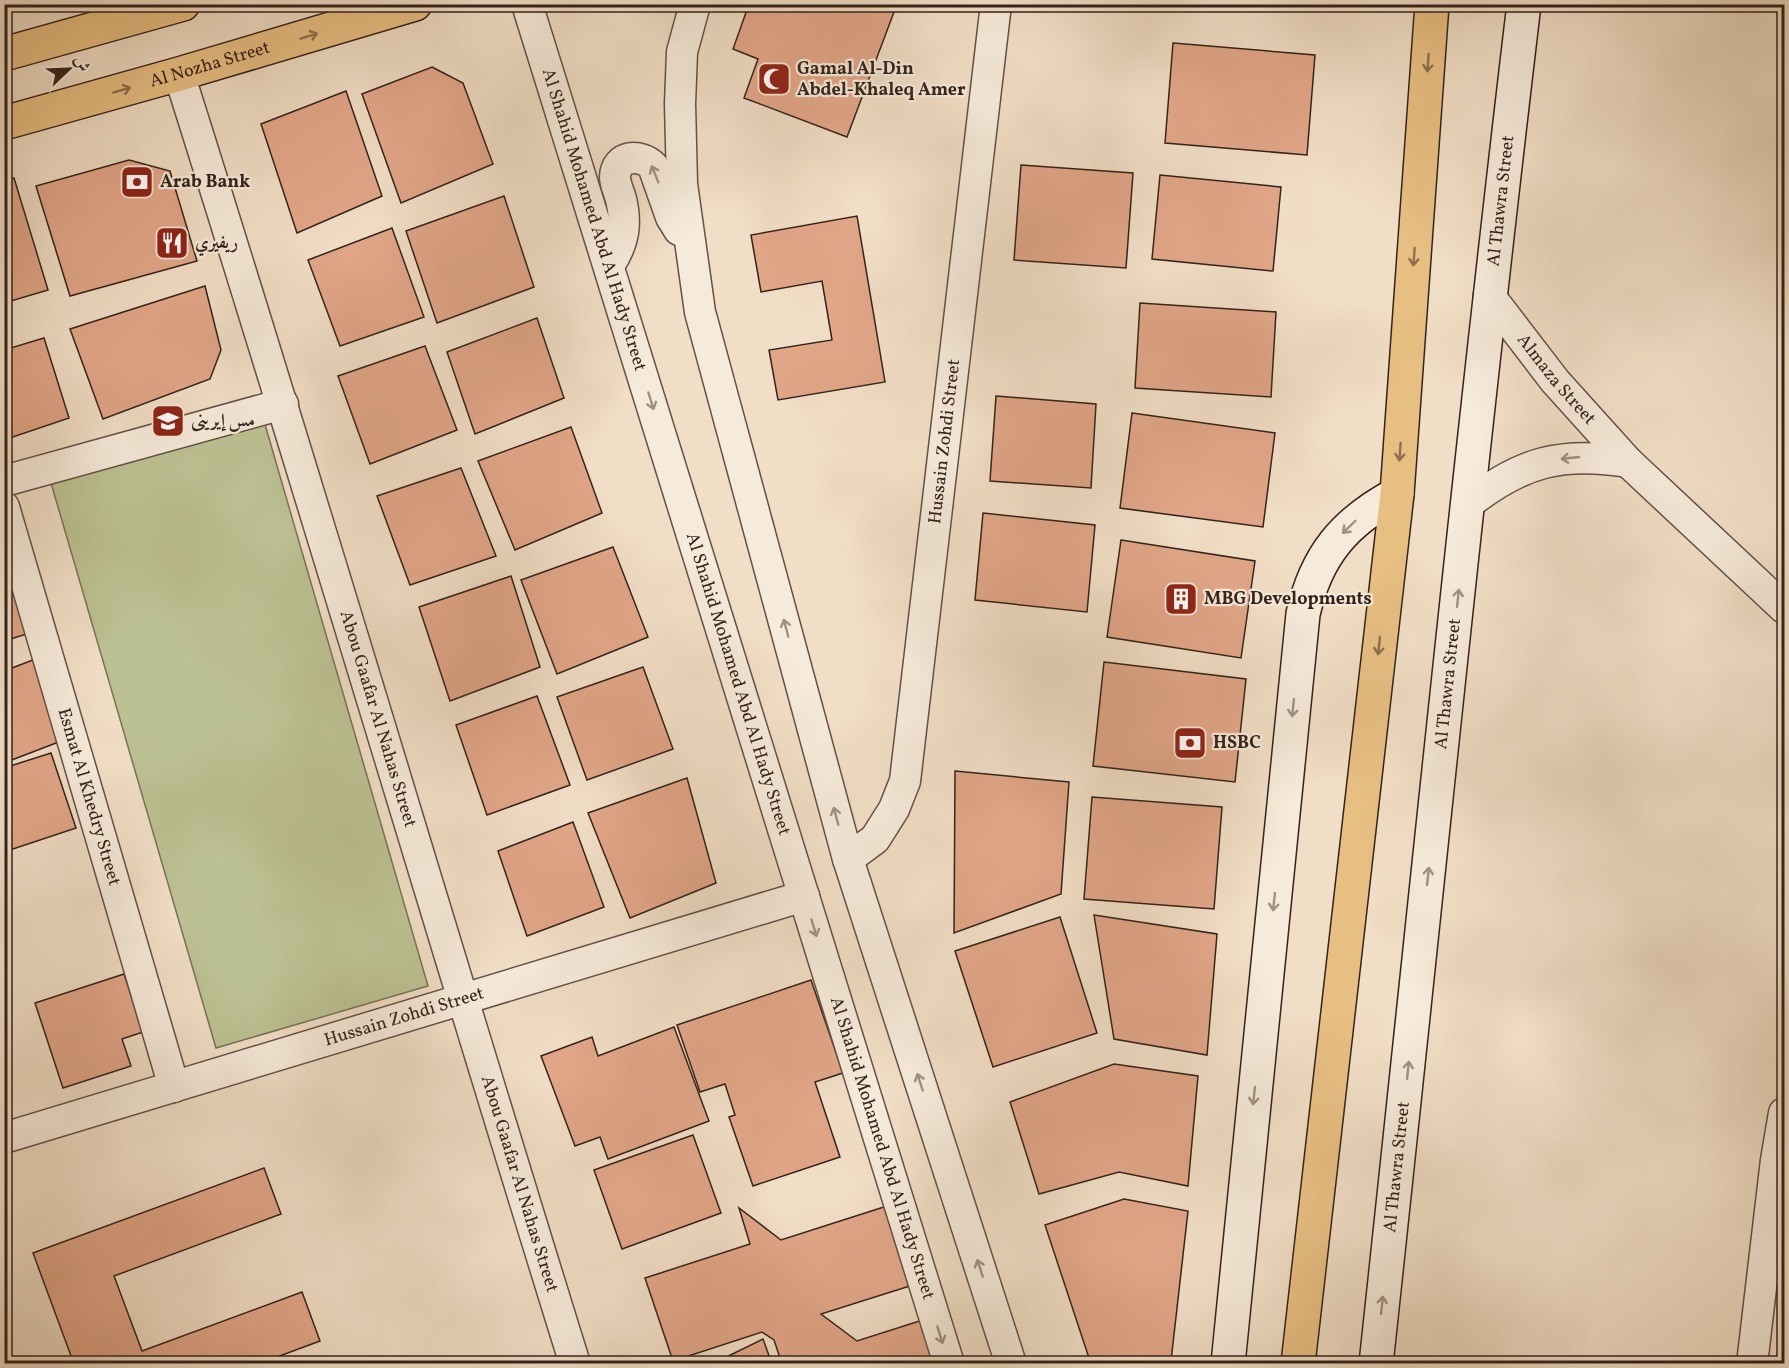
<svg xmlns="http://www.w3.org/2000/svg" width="1789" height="1368" viewBox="0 0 1789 1368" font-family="Vollkorn,Amiri,serif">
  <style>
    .green { fill: #bcc193; stroke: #787257; stroke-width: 1.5 }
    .building { fill: #e1a688; stroke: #34221b; stroke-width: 1.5 }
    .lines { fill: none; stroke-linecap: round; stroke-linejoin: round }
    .street-casing { stroke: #635146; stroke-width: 33 }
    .secondary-casing { stroke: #34221b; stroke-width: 36 }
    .primary-casing { stroke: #34221b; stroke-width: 36 }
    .highway-casing { stroke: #34221b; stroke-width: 36 }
    .street { stroke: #f6eada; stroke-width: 30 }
    .secondary { stroke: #f6eada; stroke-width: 33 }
    .primary { stroke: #e8bf83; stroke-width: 33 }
    .highway { stroke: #e8bf83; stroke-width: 33 }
    .oneway { stroke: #8e704f }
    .oneway2 { stroke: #9f9084 }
    .labels { text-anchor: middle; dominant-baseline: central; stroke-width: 4.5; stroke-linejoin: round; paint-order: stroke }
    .street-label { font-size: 18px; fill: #34221b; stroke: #f6eada }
    .poi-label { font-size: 18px; font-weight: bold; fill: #34221b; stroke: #f6eada; text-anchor: start }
  </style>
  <rect width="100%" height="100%" fill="#f1dec6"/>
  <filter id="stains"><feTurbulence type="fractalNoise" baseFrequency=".00333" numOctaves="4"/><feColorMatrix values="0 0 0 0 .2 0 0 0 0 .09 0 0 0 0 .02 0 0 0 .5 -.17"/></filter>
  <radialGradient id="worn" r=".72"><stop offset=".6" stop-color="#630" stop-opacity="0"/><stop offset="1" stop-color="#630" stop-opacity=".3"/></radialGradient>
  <polygon class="green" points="264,421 428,986 216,1048 51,483"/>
  <g class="building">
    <polygon points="749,4 897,4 847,137 744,98 758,59 733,49"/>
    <polygon points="1173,43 1315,55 1307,155 1165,143"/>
    <polygon points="432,67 463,83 493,164 401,203 362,94"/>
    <polygon points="346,91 382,196 297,233 261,124"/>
    <polygon points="129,160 170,171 197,261 70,296 36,186"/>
    <polygon points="1021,165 1133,173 1126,268 1014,260"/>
    <polygon points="1160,175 1281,187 1273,271 1152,259"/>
    <polygon points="14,178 48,290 4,303 4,181"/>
    <polygon points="504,196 534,287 437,323 406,231"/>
    <polygon points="857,216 885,382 778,400 769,350 832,340 822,281 761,292 751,235"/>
    <polygon points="392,228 424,317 340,346 308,260"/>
    <polygon points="205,286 221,350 210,379 103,419 70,329"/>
    <polygon points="1140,303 1276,312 1271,397 1135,388"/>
    <polygon points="537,318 564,398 475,434 447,352"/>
    <polygon points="44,338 69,418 4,440 4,350"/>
    <polygon points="425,346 457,430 370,464 338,376"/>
    <polygon points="996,396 1096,404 1091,488 990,481"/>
    <polygon points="1132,413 1275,433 1263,527 1120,508"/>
    <polygon points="571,427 602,513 515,550 478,461"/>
    <polygon points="461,468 496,556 410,585 377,496"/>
    <polygon points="983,513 1095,525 1087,612 975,600"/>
    <polygon points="1121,540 1255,561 1241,658 1107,637"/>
    <polygon points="613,547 648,637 557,674 521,580"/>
    <polygon points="4,560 30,633 4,641"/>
    <polygon points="511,576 540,667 450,701 419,607"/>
    <polygon points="38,658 69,738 4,763 4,671"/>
    <polygon points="1104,662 1246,679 1235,782 1093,766"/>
    <polygon points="643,667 673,749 587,780 557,697"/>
    <polygon points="537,696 570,785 487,815 456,725"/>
    <polygon points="51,753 76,828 4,852 4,768"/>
    <polygon points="955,771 1069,782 1061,894 954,933"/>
    <polygon points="687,778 716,883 630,918 588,813"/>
    <polygon points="1092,797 1222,807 1214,909 1084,899"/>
    <polygon points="573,822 604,907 527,936 498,851"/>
    <polygon points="1094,915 1217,934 1207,1055 1114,1039"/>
    <polygon points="1060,917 1097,1033 993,1067 955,951"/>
    <polygon points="124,974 143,1032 122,1039 131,1066 63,1088 35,1003"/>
    <polygon points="811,980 843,1073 815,1082 840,1157 753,1186 729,1117 735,1115 725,1084 700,1092 677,1025"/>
    <polygon points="674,1027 709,1121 608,1159 600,1137 575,1146 541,1056 592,1037 598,1056"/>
    <polygon points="1114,1064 1198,1076 1188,1186 1119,1172 1039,1194 1010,1102"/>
    <polygon points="693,1135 721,1213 622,1249 594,1170"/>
    <polygon points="264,1168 281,1214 114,1276 142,1351 302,1292 320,1341 258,1364 74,1364 33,1253"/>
    <polygon points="1124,1199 1188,1211 1171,1361 1159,1364 1091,1364 1045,1225"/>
    <polygon points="887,1206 913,1285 821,1314 857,1341 929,1318 943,1364 782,1364 774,1340 762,1332 673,1361 645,1278 750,1244 739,1208 781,1240"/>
    <polygon points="763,1339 772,1364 712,1364"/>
  </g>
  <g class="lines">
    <g class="street-casing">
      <g id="street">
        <path id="s1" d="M527 4 949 1364"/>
        <polyline points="695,4 682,52 680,104 682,184 700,312 848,859 1011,1364"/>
        <path id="s2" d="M179 74C315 503 441 934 575 1364"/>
        <path d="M609 265C624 244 627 224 621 199 619 192 615 184 615 177 616 154 641 154 653 166L671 217 679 230"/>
        <path id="s3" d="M1489 295 1555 381 1628 462 1784 608"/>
        <polyline points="4,481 283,404"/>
        <path d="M1468 504C1521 462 1562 451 1628 462"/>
        <path id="s4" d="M4 507 174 1087"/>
        <path id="s5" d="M848 859 875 839 894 809 905 781 996 4"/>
        <path id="s6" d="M4 1138 804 896"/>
        <polyline points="1752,1364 1776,1160 1784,1113"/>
      </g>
    </g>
    <g class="secondary-casing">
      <g id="secondary">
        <path d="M1228 1364 1303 614C1316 556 1344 522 1397 494"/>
        <path id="s7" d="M1376 1364C1425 910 1470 457 1524 4"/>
      </g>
    </g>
    <g class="primary-casing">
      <g id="primary">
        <polyline points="4,54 183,4"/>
        <path id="s8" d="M4 123 179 74 415 4"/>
      </g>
    </g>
    <g class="highway-casing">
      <polyline id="highway" points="1298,1364 1397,494 1432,4"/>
    </g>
    <use href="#street" class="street"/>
    <use href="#secondary" class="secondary"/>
    <use href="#primary" class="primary"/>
    <use href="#highway" class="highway"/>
  </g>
  <defs><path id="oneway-shaft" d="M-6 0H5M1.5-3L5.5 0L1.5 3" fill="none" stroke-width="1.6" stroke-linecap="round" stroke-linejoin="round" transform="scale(1.5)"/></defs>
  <g class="oneway">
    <use href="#oneway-shaft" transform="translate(309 36) rotate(-17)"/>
    <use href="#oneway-shaft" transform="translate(1428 63) rotate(94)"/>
    <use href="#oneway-shaft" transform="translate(122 90) rotate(-16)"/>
    <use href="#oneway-shaft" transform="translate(1414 257) rotate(94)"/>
    <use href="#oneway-shaft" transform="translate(1400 452) rotate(94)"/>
    <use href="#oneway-shaft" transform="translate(1379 646) rotate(96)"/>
  </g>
  <g class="oneway2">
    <use href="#oneway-shaft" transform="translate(655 174) rotate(-112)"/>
    <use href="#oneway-shaft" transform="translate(651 401) rotate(73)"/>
    <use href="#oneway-shaft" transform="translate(1570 458) rotate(174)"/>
    <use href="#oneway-shaft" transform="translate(1349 527) rotate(136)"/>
    <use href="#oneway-shaft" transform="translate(1458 598) rotate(-84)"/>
    <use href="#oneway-shaft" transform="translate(786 628) rotate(-105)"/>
    <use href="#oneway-shaft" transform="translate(1293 708) rotate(96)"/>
    <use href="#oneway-shaft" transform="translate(836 816) rotate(-105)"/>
    <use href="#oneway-shaft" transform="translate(1428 876) rotate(-84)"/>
    <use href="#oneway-shaft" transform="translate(1274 902) rotate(96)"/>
    <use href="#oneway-shaft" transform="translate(814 928) rotate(73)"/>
    <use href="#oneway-shaft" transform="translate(1408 1070) rotate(-84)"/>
    <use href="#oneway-shaft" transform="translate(920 1082) rotate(-108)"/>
    <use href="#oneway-shaft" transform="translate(1254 1096) rotate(96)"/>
    <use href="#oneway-shaft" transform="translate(980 1268) rotate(-108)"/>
    <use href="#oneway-shaft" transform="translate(1382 1305) rotate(-84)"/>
    <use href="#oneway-shaft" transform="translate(940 1335) rotate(73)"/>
  </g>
  <defs>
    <g id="mosque-square" transform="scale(1.725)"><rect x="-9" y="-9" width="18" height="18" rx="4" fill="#8f2418" stroke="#f6eada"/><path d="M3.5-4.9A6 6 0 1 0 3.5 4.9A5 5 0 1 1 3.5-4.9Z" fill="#fff"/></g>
    <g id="bank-square" transform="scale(1.725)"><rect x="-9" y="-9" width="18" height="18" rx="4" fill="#8f2418" stroke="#f6eada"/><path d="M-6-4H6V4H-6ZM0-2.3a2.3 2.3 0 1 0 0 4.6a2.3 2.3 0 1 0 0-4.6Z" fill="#fff"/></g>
    <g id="restaurant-square" transform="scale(1.725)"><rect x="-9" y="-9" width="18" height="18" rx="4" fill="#8f2418" stroke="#f6eada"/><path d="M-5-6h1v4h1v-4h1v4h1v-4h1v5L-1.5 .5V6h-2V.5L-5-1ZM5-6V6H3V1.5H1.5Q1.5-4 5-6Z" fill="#fff"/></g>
    <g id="school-square" transform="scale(1.725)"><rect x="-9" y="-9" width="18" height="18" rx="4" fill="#8f2418" stroke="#f6eada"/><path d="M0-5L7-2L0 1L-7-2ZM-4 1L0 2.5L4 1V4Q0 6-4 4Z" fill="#fff"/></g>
    <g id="building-square" transform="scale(1.725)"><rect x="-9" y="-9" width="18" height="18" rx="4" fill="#8f2418" stroke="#f6eada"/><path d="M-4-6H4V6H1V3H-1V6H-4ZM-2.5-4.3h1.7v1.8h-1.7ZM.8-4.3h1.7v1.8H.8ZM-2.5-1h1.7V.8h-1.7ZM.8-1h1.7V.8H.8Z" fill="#fff"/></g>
  </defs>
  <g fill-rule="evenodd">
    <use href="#mosque-square" x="774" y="79"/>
    <use href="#bank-square" x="137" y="182"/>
    <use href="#restaurant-square" x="172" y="243"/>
    <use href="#school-square" x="168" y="421"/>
    <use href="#building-square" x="1181" y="599"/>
    <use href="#bank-square" x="1190" y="743"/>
  </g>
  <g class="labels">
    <g class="street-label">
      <text stroke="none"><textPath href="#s8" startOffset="214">Al Nozha Street</textPath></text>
      <text stroke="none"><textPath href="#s7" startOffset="1170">Al Thawra Street</textPath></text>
      <text stroke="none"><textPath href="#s1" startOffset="226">Al Shahid Mohamed Abd Al Hady Street</textPath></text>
      <text stroke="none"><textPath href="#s3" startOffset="108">Almaza Street</textPath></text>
      <text stroke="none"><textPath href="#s5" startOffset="441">Hussain Zohdi Street</textPath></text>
      <text stroke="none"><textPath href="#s1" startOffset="712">Al Shahid Mohamed Abd Al Hady Street</textPath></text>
      <text stroke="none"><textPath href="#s7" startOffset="684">Al Thawra Street</textPath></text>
      <text stroke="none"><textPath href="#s2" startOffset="675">Abou Gaafar Al Nahas Street</textPath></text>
      <text stroke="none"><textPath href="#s4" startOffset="302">Esmat Al Khedry Street</textPath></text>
      <text stroke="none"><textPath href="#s6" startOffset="418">Hussain Zohdi Street</textPath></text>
      <text stroke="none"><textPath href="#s1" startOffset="1198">Al Shahid Mohamed Abd Al Hady Street</textPath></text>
      <text stroke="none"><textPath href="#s7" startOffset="198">Al Thawra Street</textPath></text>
      <text stroke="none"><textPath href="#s2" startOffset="1161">Abou Gaafar Al Nahas Street</textPath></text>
    </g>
    <g class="poi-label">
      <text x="797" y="69">Gamal Al-Din<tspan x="797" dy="21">Abdel-Khaleq Amer</tspan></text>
      <text x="160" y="182">Arab Bank</text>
      <text x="195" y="243">ريفيري</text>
      <text x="191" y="421">مس إيرينى</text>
      <text x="1204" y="599">MBG Developments</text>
      <text x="1213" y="743">HSBC</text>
    </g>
  </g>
  <rect width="1789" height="1368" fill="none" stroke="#f1dec6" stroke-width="24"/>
  <rect x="6" y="6" width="1777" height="1356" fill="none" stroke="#34221b" stroke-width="3"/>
  <rect x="12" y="12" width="1765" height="1344" fill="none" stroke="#34221b" stroke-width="1.5"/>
  <g transform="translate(69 69) rotate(67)" stroke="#f6eada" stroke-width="4.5" paint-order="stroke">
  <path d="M0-4.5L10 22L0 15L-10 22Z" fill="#34221b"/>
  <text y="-9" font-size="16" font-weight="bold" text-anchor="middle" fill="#34221b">ش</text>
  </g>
  <rect width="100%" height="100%" filter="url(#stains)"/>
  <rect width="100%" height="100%" fill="url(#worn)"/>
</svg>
